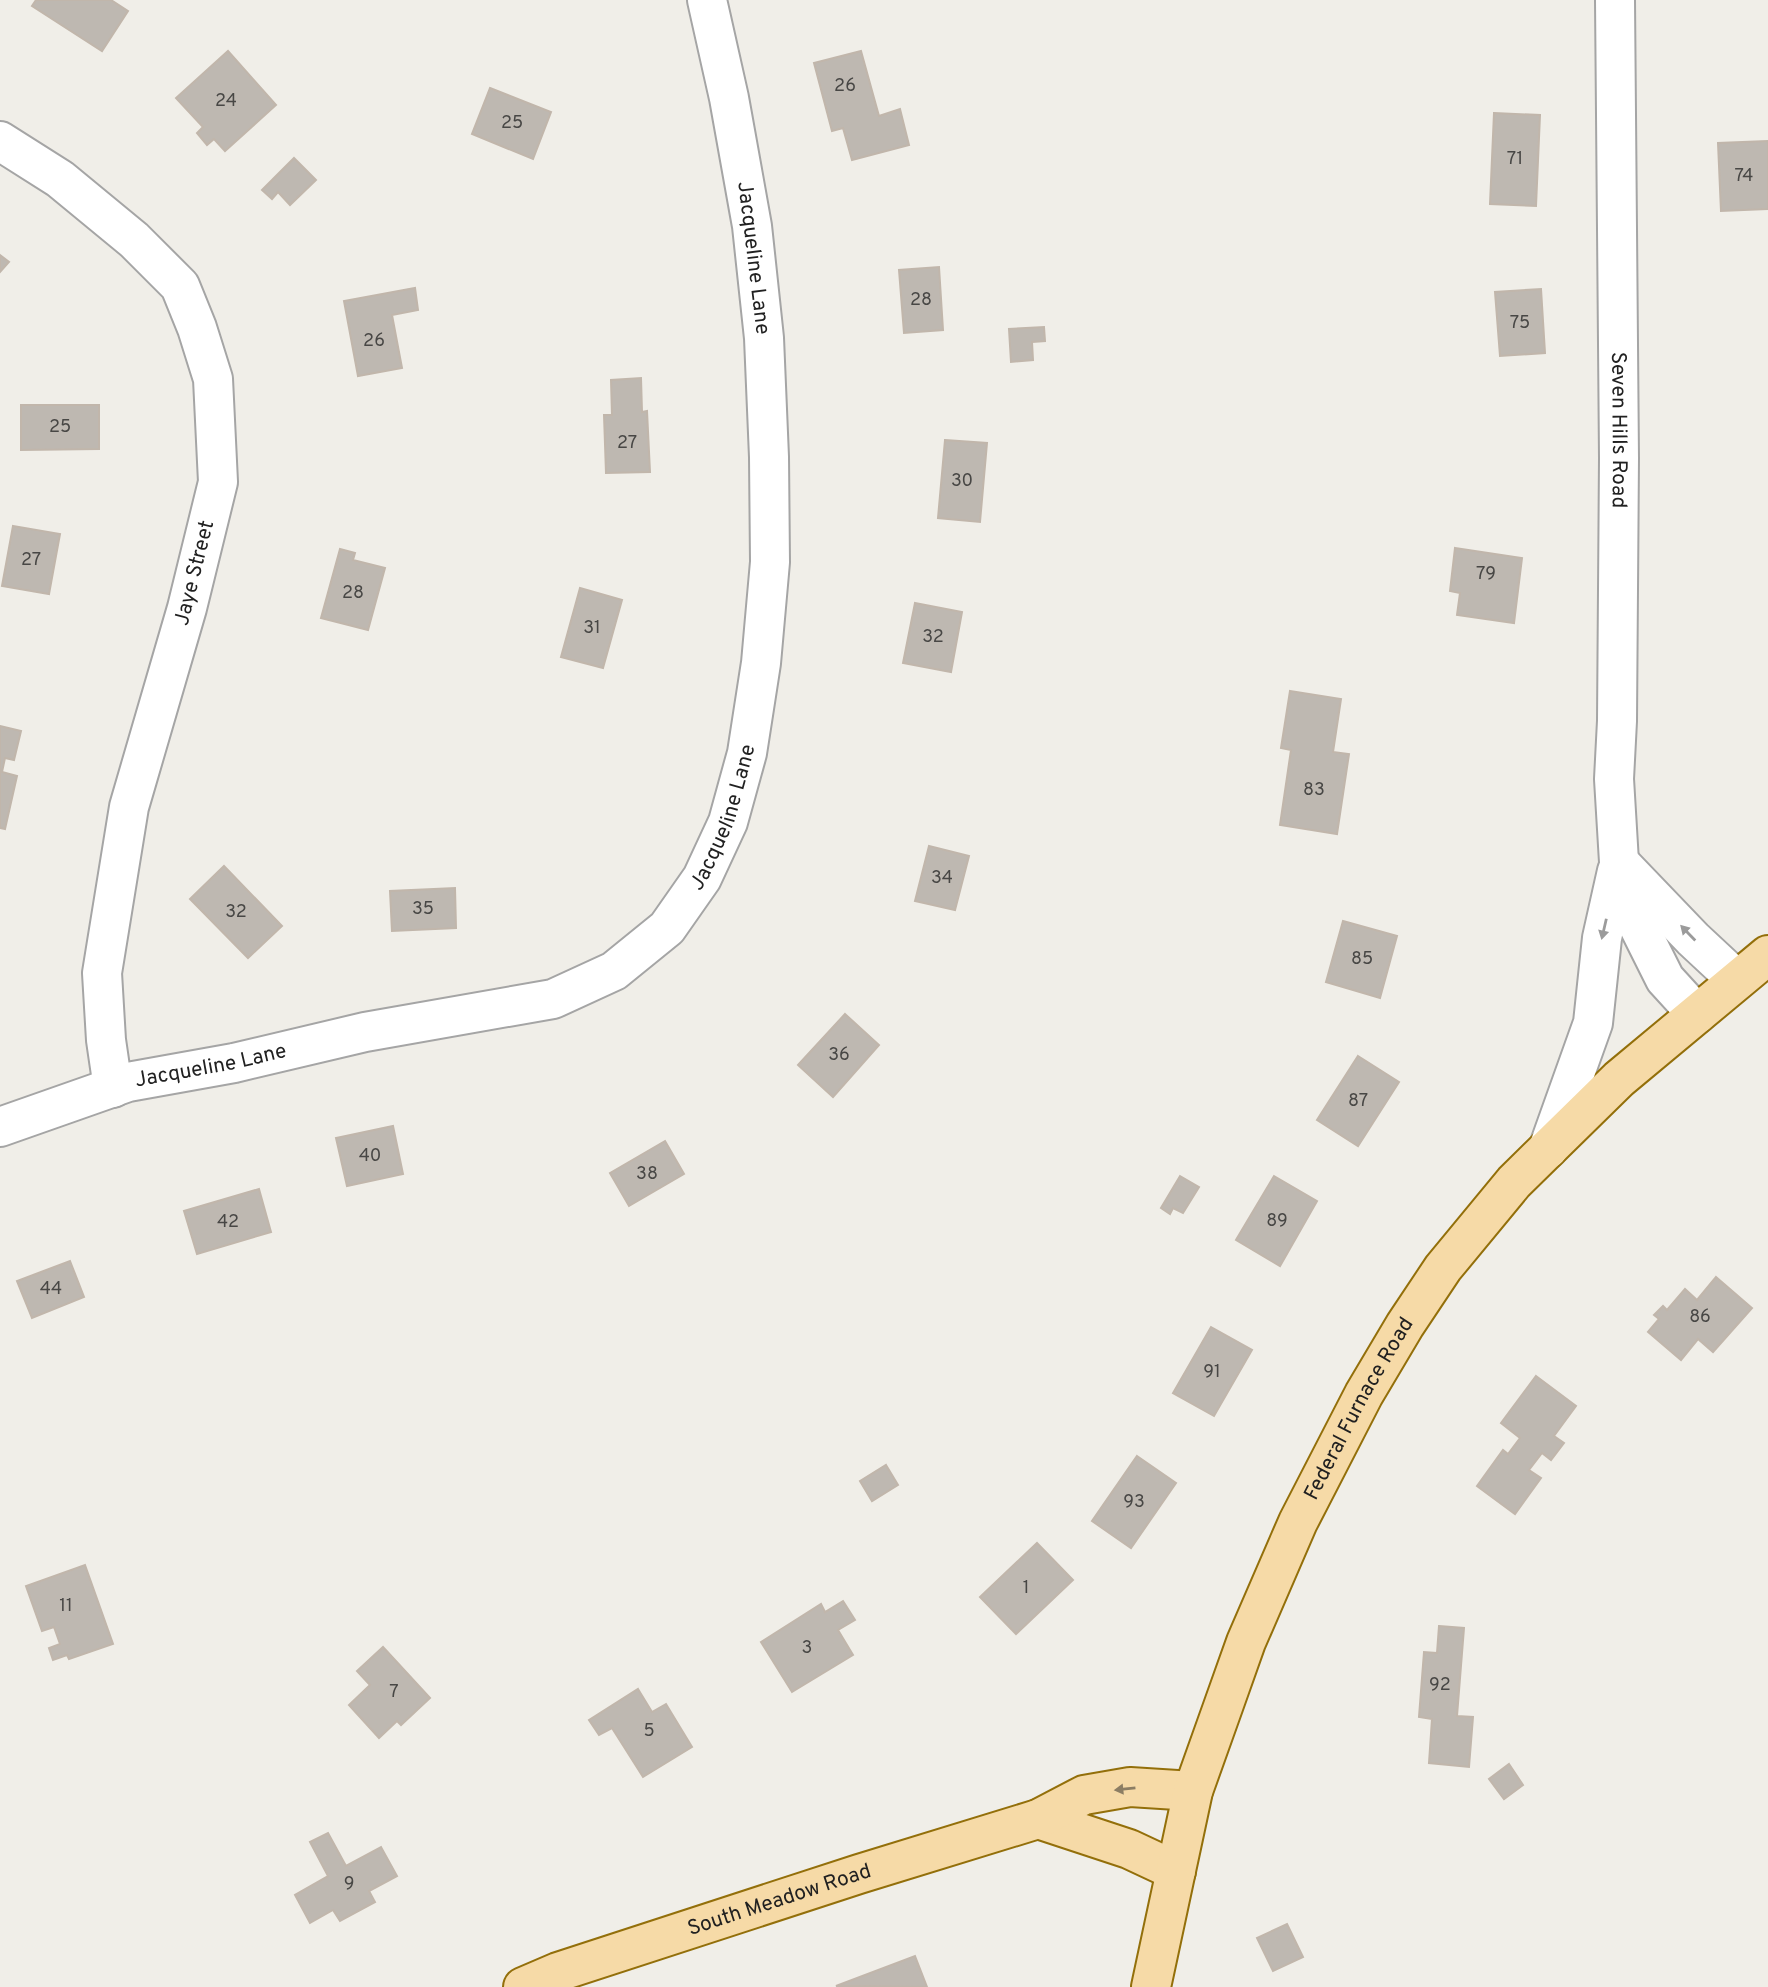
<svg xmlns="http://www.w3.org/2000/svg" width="1768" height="1987" viewBox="0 0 1768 1987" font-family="Overpass,sans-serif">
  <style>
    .building { fill: #beb8b1; stroke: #c1b6ab; stroke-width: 2 }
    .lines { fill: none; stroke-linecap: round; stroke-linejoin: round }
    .minor-casing { stroke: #a5a5a5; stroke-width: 42 }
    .major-casing { stroke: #936f0a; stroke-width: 42 }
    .minor { stroke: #fff; stroke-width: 38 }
    .major { stroke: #f6daa7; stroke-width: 38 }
    .oneway { fill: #9b9b9b }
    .oneway2 { fill: #8c7e64 }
    .labels { text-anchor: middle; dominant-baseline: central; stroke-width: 5; stroke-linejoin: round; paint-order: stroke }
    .number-label { font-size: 18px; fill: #484745 }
    .street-label { font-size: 21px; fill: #212121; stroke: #fff }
  </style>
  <rect width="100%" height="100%" fill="#f0eee8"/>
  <g class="building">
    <polygon points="36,0 111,0 128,11 102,51 32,6"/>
    <polygon points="228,51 276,105 225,151 214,139 207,145 197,133 203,127 176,98"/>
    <polygon points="861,51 879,116 900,109 909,145 852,160 843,128 832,131 814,63"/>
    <polygon points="490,88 551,112 533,159 472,134"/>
    <polygon points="1494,113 1540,115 1536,206 1490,204"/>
    <polygon points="1768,141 1768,209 1721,211 1718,143"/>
    <polygon points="294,158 316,180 290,205 278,192 272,199 262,190"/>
    <polygon points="0,255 9,262 0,272"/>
    <polygon points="939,267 943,330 904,333 899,270"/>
    <polygon points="415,288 418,310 392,315 402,368 358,376 344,301"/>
    <polygon points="1541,289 1545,353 1500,356 1495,292"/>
    <polygon points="1044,327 1045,341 1032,342 1033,360 1011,362 1009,329"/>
    <polygon points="641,378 642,412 647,411 650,472 606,473 604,415 612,415 611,380"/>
    <polygon points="21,405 99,405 99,449 21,450"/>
    <polygon points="945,440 987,443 980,522 938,518"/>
    <polygon points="13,526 60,534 49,594 2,586"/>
    <polygon points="1455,548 1522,558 1514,623 1457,615 1460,593 1450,591"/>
    <polygon points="340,549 355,553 353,560 385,568 368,630 321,618"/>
    <polygon points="580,588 622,600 603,668 561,657"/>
    <polygon points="915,603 962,612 951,672 903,663"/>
    <polygon points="1290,691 1341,699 1333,752 1349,754 1337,834 1280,825 1291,750 1281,748"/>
    <polygon points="0,726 21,731 14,760 5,758 2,772 17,776 5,829 0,828"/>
    <polygon points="929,846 969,856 955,910 915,901"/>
    <polygon points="224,866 282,926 248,958 190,899"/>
    <polygon points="455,888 456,928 392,931 390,891"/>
    <polygon points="1343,921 1397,936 1380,998 1326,982"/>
    <polygon points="845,1014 879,1045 833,1097 798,1065"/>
    <polygon points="1358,1056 1399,1082 1358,1146 1317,1120"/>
    <polygon points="393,1126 403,1174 347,1186 336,1138"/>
    <polygon points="665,1141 684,1174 629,1206 610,1173"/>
    <polygon points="1180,1176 1199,1187 1183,1213 1173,1208 1170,1214 1161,1208"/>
    <polygon points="1274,1176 1317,1201 1280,1266 1236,1240"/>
    <polygon points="259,1189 271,1232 197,1254 184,1211"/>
    <polygon points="70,1261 84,1297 32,1318 17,1281"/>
    <polygon points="1716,1277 1752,1308 1713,1352 1698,1339 1681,1360 1648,1332 1659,1319 1654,1315 1663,1306 1667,1310 1685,1289 1697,1300"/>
    <polygon points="1211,1327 1252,1350 1214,1416 1173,1393"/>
    <polygon points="1536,1376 1576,1406 1554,1436 1564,1443 1551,1460 1542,1453 1529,1470 1541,1478 1515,1514 1477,1486 1503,1450 1508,1454 1520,1438 1501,1423"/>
    <polygon points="1137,1456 1176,1483 1131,1548 1092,1521"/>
    <polygon points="886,1465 898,1485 872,1501 860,1481"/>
    <polygon points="1037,1543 1073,1580 1016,1634 980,1597"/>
    <polygon points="85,1565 113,1644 69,1659 67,1655 53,1660 49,1648 60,1644 54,1627 42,1631 26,1586"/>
    <polygon points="843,1601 855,1620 838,1630 853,1655 792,1692 761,1642 821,1604 825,1612"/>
    <polygon points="1439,1626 1464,1628 1457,1716 1473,1717 1469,1767 1429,1763 1432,1719 1419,1717 1424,1652 1437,1653"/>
    <polygon points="383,1647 430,1698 401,1725 397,1721 379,1738 349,1705 370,1685 357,1671"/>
    <polygon points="638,1689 652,1712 666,1704 692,1747 643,1777 612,1728 599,1735 589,1720"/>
    <polygon points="1509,1764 1523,1785 1504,1799 1489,1779"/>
    <polygon points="328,1833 346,1866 381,1847 397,1876 369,1891 375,1902 340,1921 333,1910 310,1923 295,1895 328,1876 310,1842"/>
    <polygon points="1287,1924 1303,1957 1273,1971 1257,1938"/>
    <polygon points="915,1956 927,1987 836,1986"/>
  </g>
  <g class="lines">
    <g class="minor-casing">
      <g id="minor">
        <path id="s1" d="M1615 0 1619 458 1617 721 1614 779 1619 862 1632 913 1665 979 1697 1014"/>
        <polyline points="0,141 60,179 134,240 180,286 197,328 213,379 218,482 187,608 129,807 102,973 106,1040 113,1088"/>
        <polyline points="1621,864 1693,939 1737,980"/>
        <path id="s2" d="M0 1127 128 1082 234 1063 365 1032 553 999 614 971 667 928 702 878 728 822 747 753 761 663 770 562 769 457 764 338 752 226 729 98 707 0"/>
        <polyline points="1548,1149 1593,1023 1602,938 1617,871"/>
      </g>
    </g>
    <g class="major-casing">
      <g id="major">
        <polyline points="1038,1819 1129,1849 1176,1871"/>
        <path id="s3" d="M523 1987 558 1972 859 1874 1038 1819 1084 1795 1130 1787 1193 1791"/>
        <path id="s4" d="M1151 1987 1193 1791 1224 1704 1246 1642 1298 1522 1364 1394 1405 1325 1443 1268 1514 1182 1619 1079 1768 955"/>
      </g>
    </g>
    <use href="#minor" class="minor"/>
    <use href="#major" class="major"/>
  </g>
  <defs><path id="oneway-solid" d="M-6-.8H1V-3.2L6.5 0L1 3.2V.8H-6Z" transform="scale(1.75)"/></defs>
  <g class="oneway">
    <use href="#oneway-solid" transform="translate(1604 929) rotate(103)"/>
    <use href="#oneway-solid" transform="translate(1688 933) rotate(-134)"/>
  </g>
  <use class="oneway2" href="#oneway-solid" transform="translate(1125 1789) rotate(174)"/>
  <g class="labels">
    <g class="number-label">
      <text x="845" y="86">26</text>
      <text x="226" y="101">24</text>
      <text x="512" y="123">25</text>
      <text x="1515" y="159">71</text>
      <text x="1744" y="176">74</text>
      <text x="921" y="300">28</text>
      <text x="1520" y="323">75</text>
      <text x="374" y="341">26</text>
      <text x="60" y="427">25</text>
      <text x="627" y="443">27</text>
      <text x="962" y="481">30</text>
      <text x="31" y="560">27</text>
      <text x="1486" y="574">79</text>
      <text x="353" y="593">28</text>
      <text x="592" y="628">31</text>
      <text x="933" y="637">32</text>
      <text x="1314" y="790">83</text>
      <text x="942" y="878">34</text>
      <text x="423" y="909">35</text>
      <text x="236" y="912">32</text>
      <text x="1362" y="959">85</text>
      <text x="839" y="1055">36</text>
      <text x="1358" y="1101">87</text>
      <text x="370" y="1156">40</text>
      <text x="647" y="1174">38</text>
      <text x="1277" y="1221">89</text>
      <text x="228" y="1222">42</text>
      <text x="51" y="1289">44</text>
      <text x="1700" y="1317">86</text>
      <text x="1212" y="1372">91</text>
      <text x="1134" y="1502">93</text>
      <text x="1026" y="1588">1</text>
      <text x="66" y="1606">11</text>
      <text x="807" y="1648">3</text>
      <text x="1440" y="1685">92</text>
      <text x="394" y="1692">7</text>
      <text x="649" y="1731">5</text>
      <text x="349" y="1884">9</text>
    </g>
    <g class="street-label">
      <text transform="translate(753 258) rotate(83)">Jacqueline Lane</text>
      <text stroke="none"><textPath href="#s1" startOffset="430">Seven Hills Road</textPath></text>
      <text transform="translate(195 573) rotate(-76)">Jaye Street</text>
      <text stroke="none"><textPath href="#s2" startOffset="830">Jacqueline Lane</textPath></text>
      <text stroke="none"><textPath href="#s2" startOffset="220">Jacqueline Lane</textPath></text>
      <text stroke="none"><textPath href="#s4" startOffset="618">Federal Furnace Road</textPath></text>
      <text stroke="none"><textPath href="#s3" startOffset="271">South Meadow Road</textPath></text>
    </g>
  </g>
</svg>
